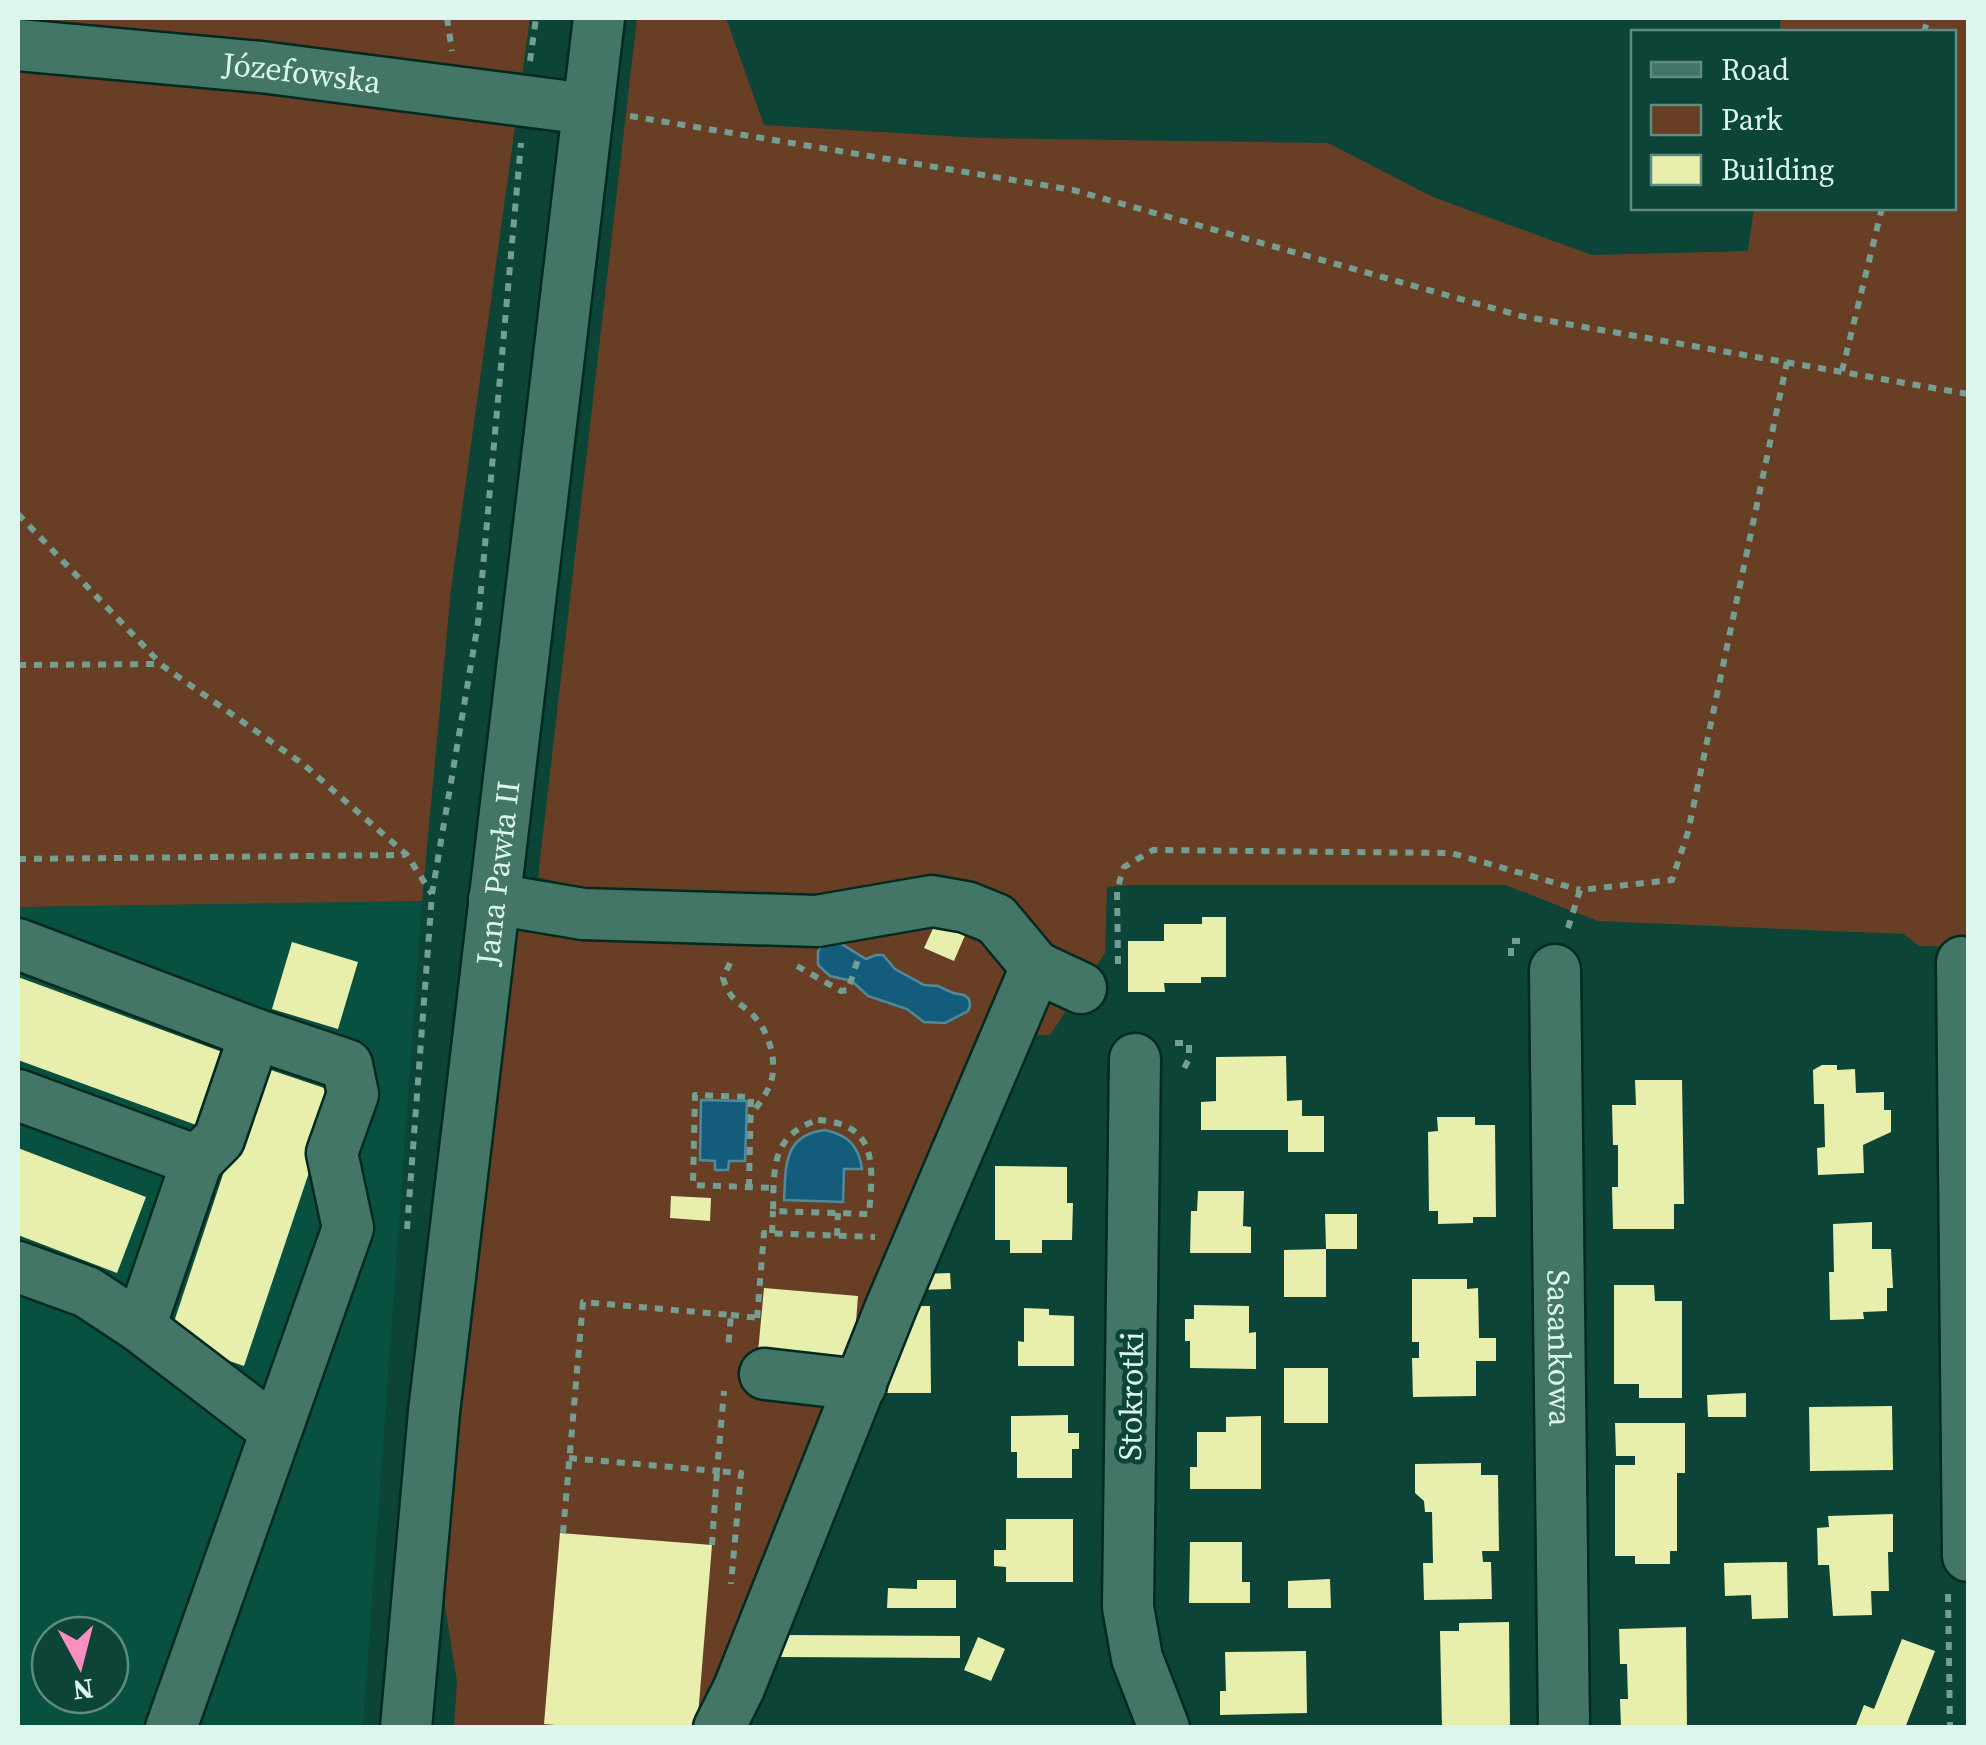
<svg xmlns="http://www.w3.org/2000/svg" width="1986" height="1745" viewBox="0 0 1986 1745" font-family="'Source Serif 4',serif">
  <style>
    .built { fill: #085040; fill-rule: evenodd }
    .green { fill: #683f25 }
    .water { fill: #135c7b; stroke: #4f8a9d; stroke-width: 2.5 }
    .building { fill: #e8efad }
    .lines { fill: none; stroke-linecap: round; stroke-linejoin: round }
    .minor-casing { stroke: #00291f; stroke-width: 55 }
    .path { stroke: #759e93; stroke-width: 6; stroke-dasharray: 8 8; stroke-linecap: butt }
    .minor { stroke: #437667; stroke-width: 50 }
    .labels { text-anchor: middle; dominant-baseline: central; stroke-width: 10; stroke-linejoin: round; paint-order: stroke }
    .street-label { font-size: 32px; fill: #dcf6ed; stroke: #0c4437 }
  </style>
  <rect width="100%" height="100%" fill="#0c4437"/>
  <path class="built" d="M422 901 363 1727H18V907ZM50 1635H110V1695H50Z"/>
  <g class="green">
    <polygon points="18,18 530,18 451,589 422,901 18,907"/>
    <polygon points="637,18 726,18 764,125 980,138 1328,143 1433,197 1592,255 1748,251 1754,208 1954,208 1954,32 1779,32 1781,18 1968,18 1968,947 1919,946 1904,934 1598,921 1505,885 1131,885 1107,887 1105,953 1050,1035 1023,1036 733,1727 454,1728 457,1682 439,1568 509,943 519,926 584,889 538,877"/>
  </g>
  <g class="water">
    <polygon points="835,940 866,959 876,955 883,955 895,969 924,985 938,986 953,993 964,995 969,999 970,1006 968,1011 945,1023 924,1022 907,1009 868,996 852,981 830,976 818,965 818,952 822,943"/>
    <polygon points="701,1100 747,1101 745,1161 729,1161 728,1170 715,1170 715,1161 700,1160"/>
    <path d="M825 1130C848 1135 859 1146 862 1169H844L843 1202 784 1200C786 1166 783 1135 825 1130Z"/>
  </g>
  <g class="building">
    <polygon points="1202,917 1226,917 1226,977 1201,977 1201,983 1164,983 1165,992 1128,992 1128,941 1164,941 1164,924 1202,924"/>
    <polygon points="937,920 966,933 954,961 924,948"/>
    <polygon points="292,942 358,962 338,1029 272,1009"/>
    <polygon points="18,977 236,1057 210,1130 18,1060"/>
    <polygon points="1286,1056 1287,1101 1302,1100 1302,1116 1324,1116 1324,1152 1288,1152 1288,1130 1201,1130 1201,1102 1216,1101 1216,1057"/>
    <polygon points="1822,1065 1837,1065 1837,1070 1855,1069 1856,1093 1884,1092 1884,1110 1891,1110 1891,1132 1863,1145 1864,1173 1818,1175 1817,1148 1825,1147 1824,1104 1814,1104 1813,1070"/>
    <polygon points="259,1066 336,1092 244,1366 168,1340"/>
    <polygon points="1635,1080 1682,1080 1684,1204 1674,1204 1674,1229 1613,1229 1612,1187 1618,1187 1618,1145 1613,1145 1612,1105 1636,1105"/>
    <polygon points="1437,1117 1475,1117 1475,1125 1495,1125 1496,1217 1473,1217 1473,1223 1438,1224 1438,1211 1429,1211 1428,1132 1438,1131"/>
    <polygon points="18,1148 146,1197 117,1273 18,1235"/>
    <polygon points="995,1166 1067,1167 1067,1203 1073,1203 1072,1240 1042,1240 1042,1253 1010,1253 1010,1240 995,1240"/>
    <polygon points="1198,1191 1244,1191 1243,1226 1251,1227 1251,1253 1190,1253 1191,1211 1197,1211"/>
    <polygon points="671,1196 711,1198 710,1221 670,1218"/>
    <polygon points="1325,1214 1357,1214 1357,1249 1326,1249 1326,1297 1284,1297 1284,1250 1326,1249"/>
    <polygon points="1872,1222 1872,1249 1891,1249 1893,1288 1887,1288 1887,1311 1863,1312 1864,1319 1830,1320 1829,1272 1834,1272 1833,1224"/>
    <polygon points="950,1273 951,1289 915,1290 922,1274"/>
    <polygon points="1412,1279 1467,1279 1467,1289 1478,1288 1479,1338 1496,1338 1496,1361 1476,1361 1476,1396 1413,1397 1412,1358 1419,1358 1419,1342 1412,1342"/>
    <polygon points="1614,1285 1654,1285 1655,1301 1682,1301 1682,1398 1639,1398 1639,1384 1614,1384"/>
    <polygon points="764,1288 858,1296 853,1361 758,1352"/>
    <polygon points="1194,1305 1249,1306 1249,1333 1256,1332 1256,1369 1190,1368 1190,1341 1185,1341 1185,1319 1194,1319"/>
    <polygon points="909,1306 930,1306 931,1393 872,1393"/>
    <polygon points="1024,1308 1049,1309 1049,1315 1074,1316 1074,1366 1018,1366 1018,1341 1024,1342"/>
    <rect x="1284" y="1368" width="44" height="55"/>
    <polygon points="1746,1393 1746,1417 1708,1417 1707,1395"/>
    <polygon points="1892,1406 1893,1470 1810,1471 1809,1407"/>
    <polygon points="1068,1415 1068,1433 1079,1433 1079,1449 1072,1449 1072,1478 1017,1478 1017,1452 1011,1452 1011,1416"/>
    <polygon points="1261,1416 1261,1489 1190,1489 1190,1467 1197,1467 1197,1432 1226,1432 1226,1417"/>
    <polygon points="1615,1423 1685,1423 1685,1473 1677,1473 1677,1551 1670,1551 1670,1564 1635,1564 1635,1556 1615,1556 1615,1465 1635,1465 1635,1456 1616,1456"/>
    <polygon points="1481,1463 1481,1475 1498,1475 1499,1551 1482,1551 1483,1562 1491,1562 1492,1599 1424,1600 1423,1563 1433,1563 1432,1512 1425,1512 1424,1501 1415,1493 1415,1464"/>
    <polygon points="1893,1514 1893,1552 1888,1552 1889,1591 1871,1591 1872,1615 1833,1616 1829,1565 1818,1565 1817,1528 1829,1527 1828,1516"/>
    <polygon points="1006,1519 1073,1519 1073,1582 1006,1582 1006,1567 994,1566 994,1550 1006,1550"/>
    <polygon points="560,1533 712,1545 697,1728 589,1728 544,1724"/>
    <polygon points="1190,1542 1242,1542 1242,1582 1250,1582 1250,1603 1189,1603"/>
    <polygon points="1787,1562 1788,1618 1752,1619 1751,1595 1725,1596 1724,1563"/>
    <polygon points="1330,1579 1331,1608 1288,1608 1288,1581"/>
    <polygon points="917,1580 956,1580 956,1608 887,1608 888,1588 917,1589"/>
    <polygon points="1509,1622 1510,1728 1442,1728 1440,1631 1459,1631 1459,1623"/>
    <polygon points="1686,1627 1687,1728 1621,1728 1620,1699 1628,1699 1627,1664 1620,1664 1619,1629"/>
    <polygon points="782,1635 960,1636 960,1658 781,1657"/>
    <polygon points="978,1637 1005,1649 991,1681 964,1670"/>
    <polygon points="1902,1639 1935,1651 1905,1728 1855,1728 1864,1705 1874,1709"/>
    <polygon points="1306,1651 1307,1713 1220,1715 1220,1691 1226,1691 1225,1652"/>
  </g>
  <g class="lines">
    <g class="minor-casing">
      <g id="minor">
        <path id="s1" d="M18 45 261 67 587 109"/>
        <polyline points="494,899 583,914 817,921 932,901 966,907 996,919 1036,967 891,1307 739,1688 719,1728"/>
        <polyline points="18,944 255,1034 347,1065 353,1094 332,1153 348,1228 171,1728"/>
        <polyline points="1962,962 1968,1556"/>
        <polyline points="1036,967 1081,988"/>
        <path id="s2" d="M1555 970 1564 1728"/>
        <polyline points="1135,1059 1128,1607 1137,1658 1164,1728"/>
        <polyline points="18,1095 197,1161 140,1327"/>
        <polyline points="197,1161 219,1139 255,1034"/>
        <polyline points="18,1267 87,1292 140,1327 276,1431"/>
        <polyline points="765,1374 861,1385"/>
        <path id="s3" d="M406 1728 434 1412 599 18"/>
      </g>
    </g>
    <g class="path">
      <polyline points="447,18 452,51"/>
      <polyline points="1924,32 1928,18"/>
      <polyline points="530,61 536,18"/>
      <polyline points="630,116 1073,190 1521,316 1968,394"/>
      <polyline points="1842,371 1882,208"/>
      <polyline points="18,514 160,663"/>
      <polyline points="18,665 160,664 303,764 407,855 432,894"/>
      <polyline points="18,859 405,855"/>
      <polyline points="1568,928 1580,890 1672,880 1688,832 1787,362"/>
      <polyline points="1511,956 1511,941 1524,941"/>
      <path d="M730 963 723 978C731 1005 743 1002 758 1021 770 1036 777 1063 771 1082 767 1094 757 1106 750 1117"/>
      <polyline points="1118,964 1117,890 1124,867 1153,850 1451,853 1580,890"/>
      <polyline points="797,966 841,991 848,990 859,956"/>
      <polyline points="1175,1043 1189,1043 1189,1059 1181,1074"/>
      <path d="M818 1120C879 1124 873 1167 869 1214L773 1211C774 1168 771 1135 818 1120Z"/>
      <polyline points="749,1187 751,1097 695,1095 693,1185 774,1188"/>
      <polyline points="407,1229 432,894 478,623 521,143"/>
      <polyline points="772,1233 773,1211"/>
      <polyline points="837,1236 838,1213"/>
      <polyline points="731,1315 760,1318"/>
      <polyline points="757,1318 764,1233 875,1237"/>
      <polyline points="569,1458 717,1471 724,1391"/>
      <polyline points="563,1533 583,1302 731,1315 728,1349"/>
      <polyline points="712,1545 717,1471 741,1473 731,1584"/>
      <polyline points="1948,1594 1950,1728"/>
    </g>
    <use href="#minor" class="minor"/>
  </g>
  <g class="labels">
    <g class="street-label">
      <text stroke="none"><textPath href="#s1" startOffset="285">Józefowska</textPath></text>
      <text stroke="none"><textPath href="#s3" startOffset="860">Jana Pawła II</textPath></text>
      <text stroke="none"><textPath href="#s2" startOffset="378">Sasankowa</textPath></text>
      <text transform="translate(1131 1396) rotate(-89)">Stokrotki</text>
    </g>
  </g>
  <rect width="1986" height="1745" fill="none" stroke="#dcf6ed" stroke-width="40"/>
  <rect x="1631" y="30" width="325" height="180" fill="#0c4437" stroke="#5f8b80" stroke-width="2.5"/>
  <rect x="1651" y="62" width="50" height="15" fill="#437667" stroke="#5f8b80" stroke-width="2.5"/>
  <text x="1721" y="80" font-size="30" fill="#dcf6ed">Road</text>
  <rect x="1651" y="105" width="50" height="30" fill="#683f25" stroke="#5f8b80" stroke-width="2.5"/>
  <text x="1721" y="130" font-size="30" fill="#dcf6ed">Park</text>
  <rect x="1651" y="155" width="50" height="30" fill="#e8efad" stroke="#5f8b80" stroke-width="2.5"/>
  <text x="1721" y="180" font-size="30" fill="#dcf6ed">Building</text>
  <g transform="translate(80 1665) rotate(173)"><circle r="48" fill="#0c4437" stroke="#5f8b80" stroke-width="2.5"/>
  <path d="M0-8L18 38L0 25L-18 38Z" fill="#fd8ec0"/>
  <text y="-15" font-size="28" font-weight="bold" text-anchor="middle" fill="#dcf6ed">N</text>
  </g>
</svg>
